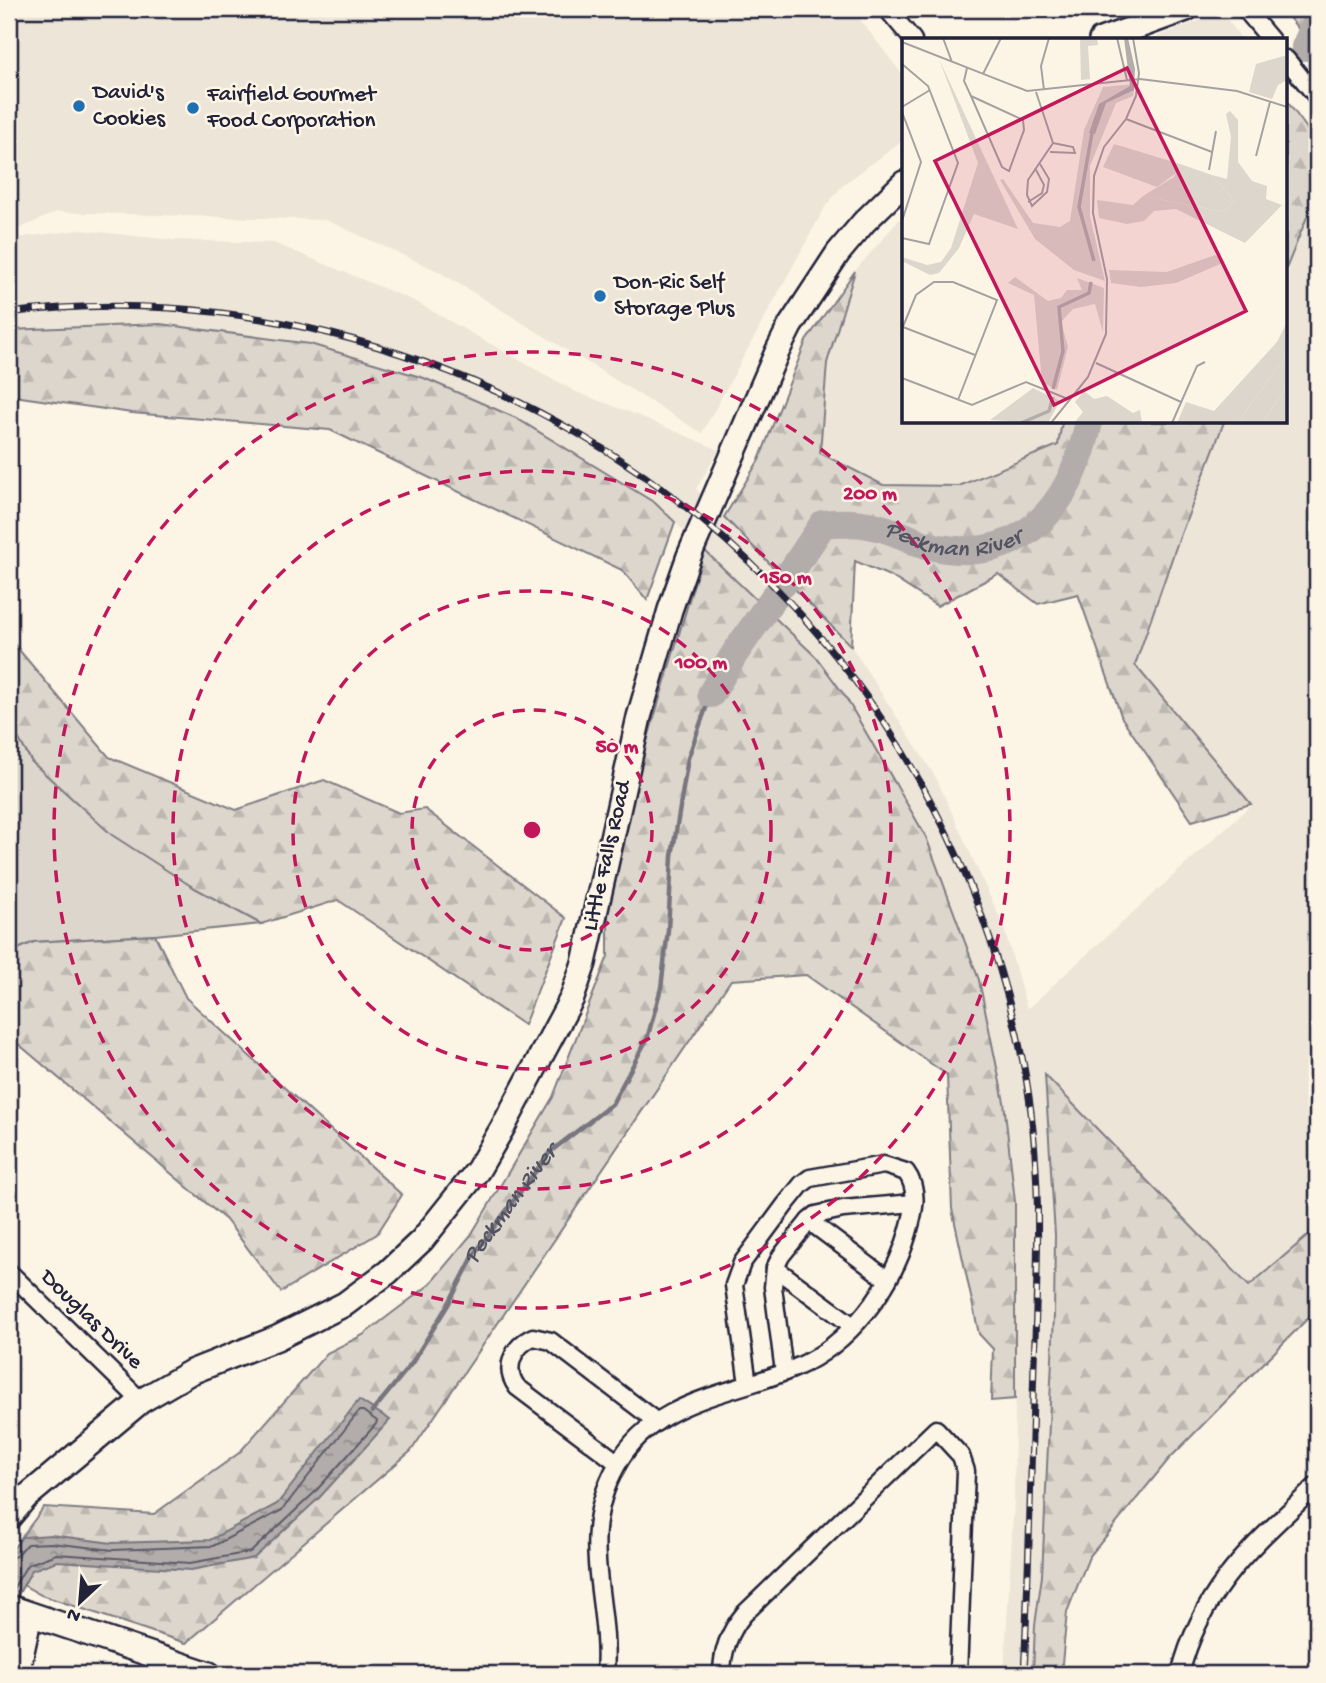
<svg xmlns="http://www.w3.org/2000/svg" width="1326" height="1683" viewBox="0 0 1326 1683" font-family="'Gochi Hand',sans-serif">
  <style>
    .built { fill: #ece5d8 }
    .green { fill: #dcd6cc; stroke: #7f7c84; stroke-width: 2 }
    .forest { fill: url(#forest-firs); stroke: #7f7c84; stroke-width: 2 }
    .water { fill: url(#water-ripples); stroke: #78757e; stroke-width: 2 }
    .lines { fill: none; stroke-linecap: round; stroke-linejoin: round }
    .shore { stroke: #5c5a68; stroke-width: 2 }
    .stream { stroke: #78757e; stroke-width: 4.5 }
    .river { stroke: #b2adab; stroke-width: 28 }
    .street-casing { stroke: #22223b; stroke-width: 21 }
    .secondary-casing { stroke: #22223b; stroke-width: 28 }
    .street { stroke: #fcf5e5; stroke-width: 16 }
    .secondary { stroke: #fcf5e5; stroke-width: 23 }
    .rail-casing { stroke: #22223b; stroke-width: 7 }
    .rail { stroke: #fcf5e5; stroke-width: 4.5; stroke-dasharray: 13; stroke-linecap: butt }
    .ring { fill: none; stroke: #c2185b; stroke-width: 3.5; stroke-dasharray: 12 9 }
    .poi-dot { fill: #1f6fb2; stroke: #fcf5e5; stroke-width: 2.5 }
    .labels { text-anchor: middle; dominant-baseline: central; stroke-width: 5; stroke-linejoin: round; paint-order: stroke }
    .poi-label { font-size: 23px; fill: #22223b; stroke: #fcf5e5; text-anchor: start }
    .street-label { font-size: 23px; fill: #22223b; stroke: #fcf5e5 }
    .water-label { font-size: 24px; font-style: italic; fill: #545362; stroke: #fcf5e5 }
    .inset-river { fill: none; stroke: #b2adab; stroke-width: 3.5 }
    .inset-road { fill: none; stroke: #a5a1a1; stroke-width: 2 }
    .view { fill: #c2185b; fill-opacity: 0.15; stroke: #c2185b; stroke-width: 3.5 }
    .inset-edge { fill: none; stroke: #22223b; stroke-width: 3.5 }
    .centre { fill: #c2185b; stroke: #fcf5e5; stroke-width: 3.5 }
    .ring-label { font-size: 21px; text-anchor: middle; font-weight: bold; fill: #c2185b; stroke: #fcf5e5; stroke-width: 5; stroke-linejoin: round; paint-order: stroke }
  </style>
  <defs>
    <pattern id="forest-firs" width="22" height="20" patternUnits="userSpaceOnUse" patternTransform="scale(1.75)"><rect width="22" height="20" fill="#dcd6cc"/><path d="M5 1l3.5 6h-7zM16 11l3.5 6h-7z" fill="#bcb7b0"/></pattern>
    <pattern id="water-ripples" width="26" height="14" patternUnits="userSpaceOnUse" patternTransform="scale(1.75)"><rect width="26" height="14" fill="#b2adab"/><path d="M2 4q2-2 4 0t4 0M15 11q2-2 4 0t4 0" fill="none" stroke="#908c8c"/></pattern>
  </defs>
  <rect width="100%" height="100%" fill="#fcf5e5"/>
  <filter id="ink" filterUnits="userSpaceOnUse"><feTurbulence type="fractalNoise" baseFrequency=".0143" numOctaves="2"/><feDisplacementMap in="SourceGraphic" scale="14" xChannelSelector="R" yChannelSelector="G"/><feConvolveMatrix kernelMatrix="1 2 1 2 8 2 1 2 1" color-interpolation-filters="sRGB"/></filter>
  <g filter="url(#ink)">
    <g class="built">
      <polygon points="9,9 852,9 904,77 904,140 844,184 825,207 702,433 438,271 326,220 57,212 9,233"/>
      <polygon points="1222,12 1242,40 1149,40"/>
      <polygon points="1317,192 1317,1228 1249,1286 1045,1077 1055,1235 1054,1315 1042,1576 1035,1625 1033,1674 1004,1674 1014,1501 1016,1324 1015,1202 1004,1102 979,980 926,837 845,696 816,657 655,503 516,418 424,378 310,344 160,324 9,330 9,239 80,230 172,240 274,243 414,301 576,392 637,415 719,450 696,489 851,646 936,778 1003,925 1027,1009 1251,805 1135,665 1176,547 1224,422 1286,422 1286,269"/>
      <polygon points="904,214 904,422 1062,422 1058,445 959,486 883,485 820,453 827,363 855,271"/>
    </g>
    <polygon class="green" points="9,722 32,762 191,886 261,924 155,935 34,942 9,953"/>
    <g class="forest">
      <polygon points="1282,9 1317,9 1317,51 1315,49"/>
      <polygon points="1286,100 1317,142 1317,192 1286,269"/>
      <polygon points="855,271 827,363 820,453 883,485 959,486 1058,445 1062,422 1224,422 1176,547 1135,665 1251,804 1192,821 1122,718 1078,594 1038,604 998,574 937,606 892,577 855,561 851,646 724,517 759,460 806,341"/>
      <polygon points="160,324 310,344 424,378 516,418 655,503 675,522 647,600 622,570 330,430 132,413 14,396 9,384 9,330"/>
      <polygon points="704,550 816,657 845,696 926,837 979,980 1004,1102 1015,1202 1015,1399 991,1401 993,1349 979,1334 952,1209 947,1075 806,975 731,980 411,1451 186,1643 41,1595 9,1577 9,1554 44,1507 154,1514 239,1453 327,1353 363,1335 429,1285 471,1235 553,1097 608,956 608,909 640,765"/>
      <polygon points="9,638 109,757 236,810 324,780 399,813 425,809 566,918 524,1025 338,900 261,924 191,886 112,835 32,762 9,722"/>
      <polygon points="155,935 186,998 402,1195 377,1234 281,1292 226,1220 9,1036 9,953 34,942"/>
      <polygon points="1045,1075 1249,1286 1317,1228 1317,1309 1169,1459 1089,1557 1067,1612 1061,1674 1033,1674 1035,1625 1042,1576 1054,1315 1055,1235"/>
    </g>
    <polygon class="water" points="359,1400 390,1420 319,1498 254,1558 191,1570 57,1561 32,1570 9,1611 9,1554 22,1537 51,1535 112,1543 210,1540 277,1504"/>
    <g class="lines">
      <polyline class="shore" points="9,1558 16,1556 27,1544 51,1543 113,1550 213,1546 282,1510 359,1411 363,1411 377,1421 376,1424 314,1493 251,1552 190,1563 56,1554 27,1565 10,1594"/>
      <path class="stream" id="s1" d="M372 1412 412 1363 449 1303 475 1253 550 1152 612 1104 647 1039 661 988 668 930 672 856 688 758 711 694"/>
      <g class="river">
        <polyline points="1305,47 1317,20"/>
        <path id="s2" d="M783 584 823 524C849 521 870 523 896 533 906 536 915 542 926 545 1020 569 1071 508 1089 422"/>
        <polyline points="711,694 735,653 774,597"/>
      </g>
      <g class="street-casing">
        <g id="street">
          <polyline points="887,9 913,40"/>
          <polyline points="1245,9 1271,40"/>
          <polyline points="1286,59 1317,97"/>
          <polyline points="809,1221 888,1280"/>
          <polyline points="775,1268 853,1326"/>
          <polyline points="9,1272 141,1401"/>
          <polyline points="784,1372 773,1287 775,1268 781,1256 809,1221 816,1215 843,1209 914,1203"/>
          <path d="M618 1463 517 1387C503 1368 513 1346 533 1337L551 1341 657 1422"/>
          <path d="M605 1674C611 1598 575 1540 617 1465 653 1399 732 1395 795 1368 849 1345 892 1288 908 1233 914 1212 920 1191 906 1172L884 1165 810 1178 802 1184 785 1205 742 1263 734 1285 748 1384"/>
          <path d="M722 1674C722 1651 729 1632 744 1614L936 1429 961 1456 966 1471 958 1674"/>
          <path d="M1180 1674C1203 1585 1253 1546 1317 1485"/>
        </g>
      </g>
      <g class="secondary-casing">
        <g id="secondary">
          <polyline points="1101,40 1186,9"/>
          <polyline points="9,1517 25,1498 141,1401 191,1372 277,1338 345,1304 388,1272 422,1240 478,1170 503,1127 572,998 584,963 639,717 670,610 689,556 777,352 790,326 838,253 864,222 904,183"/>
          <polyline points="9,1607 209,1674"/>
          <polyline points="17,1674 30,1615"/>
        </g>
      </g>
      <use href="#street" class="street"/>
      <use href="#secondary" class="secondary"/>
      <g class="rail-casing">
        <path id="rail" d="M9 313C114 299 225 307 328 333 687 422 950 700 1023 1062 1043 1161 1038 1263 1034 1363 1031 1467 1029 1571 1024 1674"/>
      </g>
      <use href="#rail" class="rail"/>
    </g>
  </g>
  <g class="ring">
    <circle cx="532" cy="830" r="120"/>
    <circle cx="532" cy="830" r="239"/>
    <circle cx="532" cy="830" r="359"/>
    <circle cx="532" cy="830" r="478"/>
  </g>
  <g class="poi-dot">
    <circle cx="79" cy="106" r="7"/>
    <circle cx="193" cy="108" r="7"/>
    <circle cx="600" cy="296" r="7"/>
  </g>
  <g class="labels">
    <g class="poi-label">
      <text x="93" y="93">David's<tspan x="93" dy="26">Cookies</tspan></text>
      <text x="207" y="95">Fairfield Gourmet<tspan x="207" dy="26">Food Corporation</tspan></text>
      <text x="614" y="283">Don-Ric Self<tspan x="614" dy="26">Storage Plus</tspan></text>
    </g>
    <g class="street-label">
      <text transform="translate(608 856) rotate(-77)">Little Falls Road</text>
      <text transform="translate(91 1320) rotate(44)">Douglas Drive</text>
    </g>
    <g class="water-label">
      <text stroke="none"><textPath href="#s2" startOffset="206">Peckman River</textPath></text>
      <text stroke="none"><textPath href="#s1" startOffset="250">Peckman River</textPath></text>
    </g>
  </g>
  <g transform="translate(902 38)">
    <rect width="385" height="385" fill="#fcf5e5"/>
    <path d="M278 126 310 137 332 163 322 174 241 158 272 139ZM385 317V349L360 385H335Z" fill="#dcd6cc"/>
    <path d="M178 0H195L196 7 186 8 188 41 179 42ZM385 17V42L376 47 370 61 347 54 354 26ZM37 21 116 191 72 176 57 210 37 235 28 237 0 223V219L25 227 39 224 49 210 76 125ZM233 46 231 58 214 65 188 128V178L203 243 172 232 133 201 98 142 101 141 131 185 158 189 168 183 182 92 201 49ZM328 73 336 82V124L350 143 365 148 364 161 380 167 343 205 274 171 252 173 242 183 225 186 197 180 195 162 231 167 241 158 322 174 332 163 310 137 325 141 329 99 324 76ZM212 106 278 126V132L255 149 201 129ZM313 217 323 224 274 245 239 249 209 245 207 232 265 234ZM113 239 146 263 159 260 165 252H180L175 240 202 250 201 294 193 266 171 271 159 284 166 309 155 352 140 344 132 257 106 245ZM385 284V317L335 385H275L284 364 312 373 375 304ZM385 349V385H360ZM131 350 158 363 146 385 88 382ZM182 353 192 361 205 358 231 375 238 372 240 385H172L181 374 173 364Z" fill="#dcd6cc"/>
    <path d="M222 0H226L233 31 232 52 204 65 193 96 187 95 197 66 228 48Z" fill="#b2adab"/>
    <path class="inset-river" d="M190 95 177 169 192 223M151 351 161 313 157 269 187 255 189 244M119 385 147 373 151 359"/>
    <path class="inset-road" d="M41 0 50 24M215 0 225 42M268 0H310M0 4 125 53 238 41 335 53 385 69M0 26 26 48 56 125 27 206 0 200M65 30 62 43 69 58 100 129 107 133 122 92 121 82 69 58M81 36 99 0M142 52 139 28 147 0M134 54 151 105 126 142 125 157 130 168 145 154 147 141 138 126M0 69 28 52M0 74 19 124 0 183M224 81 310 114M148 114 173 115 171 109 151 105M354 118 368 64M307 132 314 93M126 164 140 155 142 147 133 130M1 289 73 317M0 291 14 257 32 244H51L95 262 56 362M194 325 279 364M0 340 70 367 124 344 166 361M149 385 186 339 204 296 205 241 191 175 192 138 202 109 224 81 234 58 237 35 231 0M270 385 295 328 303 324"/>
    <path class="view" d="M225 30 344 273 152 367 33 123Z"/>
    <rect width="385" height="385" class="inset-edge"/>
  </g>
  <circle cx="532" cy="830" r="10" class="centre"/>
  <g class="ring-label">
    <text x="870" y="499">200 m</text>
    <text x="786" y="583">150 m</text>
    <text x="701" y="668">100 m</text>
    <text x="617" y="752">50 m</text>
  </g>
  <rect width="1326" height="1683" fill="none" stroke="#fcf5e5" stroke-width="35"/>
  <rect x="18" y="18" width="1291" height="1648" fill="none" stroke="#22223b" stroke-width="2.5" filter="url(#ink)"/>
  <g transform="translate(80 1602) rotate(206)" stroke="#fcf5e5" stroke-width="5" paint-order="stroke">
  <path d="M0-5L12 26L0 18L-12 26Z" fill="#22223b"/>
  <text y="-10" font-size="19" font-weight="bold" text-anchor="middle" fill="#22223b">N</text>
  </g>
</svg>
